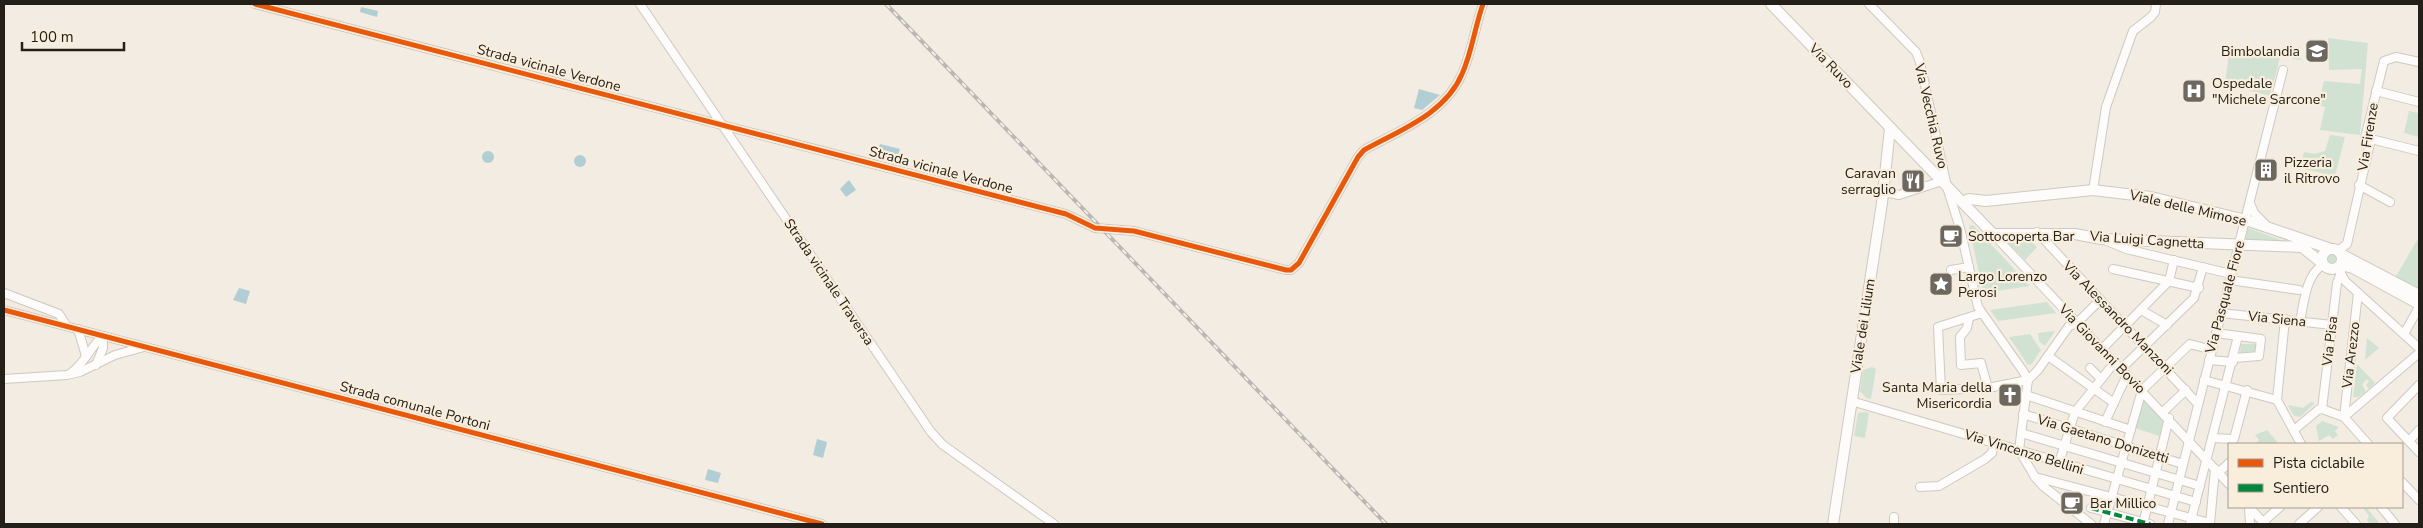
<svg xmlns="http://www.w3.org/2000/svg" width="2423" height="528" viewBox="0 0 2423 528" font-family="'Nunito Sans',sans-serif">
  <style>
    .green { fill: #d1e2d3 }
    .water { fill: #b0ced3 }
    .lines { fill: none; stroke-linecap: round; stroke-linejoin: round }
    .minor-casing { stroke: #cec9c1; stroke-width: 10 }
    .major-casing { stroke: #cec9c1; stroke-width: 12 }
    .minor { stroke: #fdfcfb; stroke-width: 8 }
    .major { stroke: #fdfcfb; stroke-width: 10 }
    .rail-casing { stroke: #b9b7b5; stroke-width: 4 }
    .rail { stroke: #f9eddc; stroke-width: 2; stroke-dasharray: 5.5; stroke-linecap: butt }
    .quiet { stroke: #00873e; stroke-width: 4; stroke-dasharray: 8 4; stroke-linecap: butt }
    .cycleway-casing { stroke: #f9eddc; stroke-width: 8 }
    .cycleway { stroke: #e8590c; stroke-width: 5 }
    .labels { text-anchor: middle; dominant-baseline: central; stroke-width: 4.5; stroke-linejoin: round; paint-order: stroke }
    .poi-label { font-size: 14px; fill: #242019; stroke: #f9eddc; text-anchor: start }
    .street-label { font-size: 14px; fill: #242019; stroke: #f9eddc }
  </style>
  <rect width="100%" height="100%" fill="#f3ece2"/>
  <g class="green">
    <polygon points="2328,38 2368,43 2360,135 2320,130 2325,107 2318,105 2324,81 2360,84 2362,69 2329,70"/>
    <polygon points="2292,47 2300,47 2301,60 2292,59"/>
    <polygon points="2229,52 2281,54 2270,96 2225,84"/>
    <polygon points="2409,111 2419,113 2419,137 2404,133"/>
    <polygon points="2330,135 2345,137 2335,176 2300,168 2304,152 2314,154 2325,151"/>
    <polygon points="1973,225 2030,286 1983,293 1969,226"/>
    <polygon points="2248,228 2281,240 2285,242 2245,241"/>
    <polygon points="2419,237 2419,290 2395,278"/>
    <polygon points="2009,239 2030,240 2037,247 2025,260 2007,241"/>
    <circle cx="2332" cy="259" r="6"/>
    <polygon points="2047,302 2056,313 1998,321 1990,310"/>
    <polygon points="2055,331 2045,346 2039,341 2038,333"/>
    <polygon points="2030,334 2041,350 2032,364 2028,365 2009,337"/>
    <polygon points="2367,338 2379,348 2365,360"/>
    <polygon points="2241,344 2258,344 2258,351 2240,353"/>
    <polygon points="2357,364 2375,383 2369,389 2366,385 2369,381 2367,379 2362,384 2366,392 2358,397 2353,397"/>
    <polygon points="1872,367 1876,369 1871,399 1866,398 1860,391 1863,370"/>
    <polygon points="2143,399 2166,422 2162,437 2135,428"/>
    <polygon points="2311,402 2315,403 2300,417 2294,416 2288,405 2303,408"/>
    <polygon points="1865,412 1869,413 1865,438 1854,436 1858,413"/>
    <polygon points="2322,421 2339,427 2335,431 2338,435 2333,439 2329,435 2319,441 2316,426"/>
    <polygon points="2267,430 2279,444 2255,444 2259,440 2255,435"/>
    <polygon points="2366,507 2380,524 2370,524 2367,520 2369,516 2364,509"/>
  </g>
  <g class="water">
    <polygon points="361,7 378,11 377,17 360,12"/>
    <polygon points="1419,89 1440,95 1422,110 1414,108"/>
    <polygon points="880,144 900,149 897,158 877,153"/>
    <circle cx="488" cy="157" r="6"/>
    <circle cx="580" cy="161" r="6"/>
    <polygon points="849,180 856,190 846,197 840,189"/>
    <polygon points="239,288 250,291 246,304 233,300"/>
    <polygon points="817,439 827,442 823,458 813,455"/>
    <polygon points="708,469 721,473 718,483 705,480"/>
  </g>
  <g class="lines">
    <g class="minor-casing">
      <g id="minor">
        <path d="M255 4 1066 214 1095 228 1134 231 1286 270H1291L1299 263 1358 157 1364 150C1400 130 1445 114 1462 74 1472 52 1475 26 1483 4"/>
        <polyline points="640,4 931,432 943,445 1054,524"/>
        <polyline points="1869,4 1916,52 1920,62 1947,187 1960,228 1978,307 2023,371 2028,380 2019,450 2035,477 2043,486 2091,524"/>
        <polyline points="2376,91 2419,102"/>
        <polyline points="2371,139 2419,151"/>
        <polyline points="2359,185 2390,202"/>
        <polyline points="2093,190 2106,107 2133,31 2151,17 2155,12 2156,4"/>
        <polyline points="1884,192 1899,195 1942,181"/>
        <polyline points="2250,203 2254,213 2266,225"/>
        <polyline points="2037,232 2198,404"/>
        <polyline points="1993,234 2229,484"/>
        <polyline points="2107,241 2126,249 2231,274"/>
        <polyline points="2338,251 2347,244 2371,139 2365,138 2384,61 2396,57 2419,62"/>
        <polyline points="2113,269 2199,288"/>
        <polyline points="1951,270 1969,267"/>
        <polyline points="2340,272 2345,281 2419,348"/>
        <polyline points="2230,280 2299,290"/>
        <polyline points="4,293 59,314 66,325"/>
        <polyline points="4,310 822,524"/>
        <polyline points="2141,310 2167,325"/>
        <polyline points="1982,313 1938,327 1941,390 1988,388 2028,380"/>
        <polyline points="2221,313 2332,325"/>
        <polyline points="1969,318 1967,328 1960,337 1961,365 1981,363 1988,388"/>
        <path d="M2300 321C2304 303 2306 274 2323 265"/>
        <polyline points="78,329 86,356"/>
        <polyline points="2216,333 2261,339 2259,356 2234,358"/>
        <polyline points="2404,334 2419,307"/>
        <polyline points="2102,349 2169,281 2174,260"/>
        <polyline points="2048,356 2114,403"/>
        <polyline points="2209,360 2233,362"/>
        <polyline points="96,365 103,348 103,336"/>
        <polyline points="2090,368 2101,379"/>
        <polyline points="2121,369 2194,298 2203,267"/>
        <path d="M71 373C85 363 90 347 103 336"/>
        <polyline points="4,379 67,375 80,372 115,355 144,347"/>
        <polyline points="2028,380 2038,370 2069,326 2077,323 2100,300"/>
        <polyline points="2204,380 2277,400"/>
        <polyline points="2419,385 2387,418 2419,452"/>
        <polyline points="2026,395 2131,430"/>
        <polyline points="2277,400 2285,319"/>
        <polyline points="2277,400 2301,444"/>
        <polyline points="1851,401 2196,502"/>
        <polyline points="2322,409 2337,283 2341,273"/>
        <polyline points="2322,409 2344,417 2368,444"/>
        <polyline points="2163,412 2186,390"/>
        <polyline points="2023,414 2183,464"/>
        <polyline points="2344,417 2358,293"/>
        <polyline points="2344,417 2419,353"/>
        <polyline points="2105,422 2127,375"/>
        <polyline points="2294,430 2318,410 2322,409"/>
        <polyline points="2021,433 2200,486"/>
        <polyline points="2212,438 2234,439 2247,390"/>
        <polyline points="2409,441 2419,430"/>
        <polyline points="2059,463 2075,412 2115,362"/>
        <polyline points="2218,473 2229,463"/>
        <polyline points="2035,477 2210,523"/>
        <polyline points="2402,482 2419,500"/>
        <polyline points="1920,487 1939,486 1985,459 1992,453 1994,443"/>
        <polyline points="2249,507 2265,524"/>
        <polyline points="2249,507 2250,524"/>
        <polyline points="2341,507 2356,524"/>
        <polyline points="2381,507 2395,524"/>
        <polyline points="2091,508 2150,524"/>
        <polyline points="1894,517 1894,524"/>
        <polyline points="2263,522 2280,507"/>
        <polyline points="2104,524 2142,390 2190,344 2212,350"/>
        <polyline points="2143,524 2169,418"/>
        <polyline points="2168,524 2283,70"/>
        <polyline points="2190,524 2238,336"/>
        <polyline points="2210,524 2215,469"/>
        <polyline points="2299,524 2318,507"/>
      </g>
    </g>
    <g class="major-casing">
      <g id="major">
        <polyline points="1771,4 1993,234 2075,234 2101,239 2302,247"/>
        <polyline points="1962,202 1969,199 1986,201 2093,190 2151,197 2246,220 2331,249"/>
        <polyline points="2297,243 2322,263"/>
        <circle cx="2332" cy="259" r="10"/>
        <polyline points="2341,254 2419,295"/>
        <polyline points="2341,265 2353,268 2419,304"/>
        <polyline points="1833,524 1882,203 1890,128"/>
      </g>
    </g>
    <use href="#minor" class="minor"/>
    <use href="#major" class="major"/>
    <g class="rail-casing">
      <polyline id="rail" points="886,4 1386,524"/>
    </g>
    <use href="#rail" class="rail"/>
    <polyline class="quiet" points="2091,508 2150,524"/>
    <g class="cycleway-casing">
      <g id="cycleway">
        <path d="M255 4 1066 214 1095 228 1134 231 1286 270H1291L1299 263 1358 157 1364 150C1400 130 1445 114 1462 74 1472 52 1475 26 1483 4"/>
        <polyline points="4,310 822,524"/>
      </g>
    </g>
    <use href="#cycleway" class="cycleway"/>
  </g>
  <defs>
    <g id="school-square" transform="scale(1.25)"><rect x="-9" y="-9" width="18" height="18" rx="4" fill="#6c675f" stroke="#f9eddc"/><path d="M0-5L7-2L0 1L-7-2ZM-4 1L0 2.5L4 1V4Q0 6-4 4Z" fill="#fff"/></g>
    <g id="hospital-square" transform="scale(1.25)"><rect x="-9" y="-9" width="18" height="18" rx="4" fill="#6c675f" stroke="#f9eddc"/><path d="M-5-5h3v3.5h4V-5h3V5h-3V1.5h-4V5h-3Z" fill="#fff"/></g>
    <g id="building-square" transform="scale(1.25)"><rect x="-9" y="-9" width="18" height="18" rx="4" fill="#6c675f" stroke="#f9eddc"/><path d="M-4-6H4V6H1V3H-1V6H-4ZM-2.5-4.3h1.7v1.8h-1.7ZM.8-4.3h1.7v1.8H.8ZM-2.5-1h1.7V.8h-1.7ZM.8-1h1.7V.8H.8Z" fill="#fff"/></g>
    <g id="restaurant-square" transform="scale(1.25)"><rect x="-9" y="-9" width="18" height="18" rx="4" fill="#6c675f" stroke="#f9eddc"/><path d="M-5-6h1v4h1v-4h1v4h1v-4h1v5L-1.5 .5V6h-2V.5L-5-1ZM5-6V6H3V1.5H1.5Q1.5-4 5-6Z" fill="#fff"/></g>
    <g id="cafe-square" transform="scale(1.25)"><rect x="-9" y="-9" width="18" height="18" rx="4" fill="#6c675f" stroke="#f9eddc"/><path d="M-5.5-4.5H6V0H3Q3 3.5 0 3.5H-2.5Q-5.5 3.5-5.5 0ZM3-3.2v2h1.7v-2ZM-6 4.5H4V6H-6Z" fill="#fff"/></g>
    <g id="sight-square" transform="scale(1.25)"><rect x="-9" y="-9" width="18" height="18" rx="4" fill="#6c675f" stroke="#f9eddc"/><path d="M0-6L1.8-2.2L6-1.7L2.9 1.2L3.7 5.4L0 3.3L-3.7 5.4L-2.9 1.2L-6-1.7L-1.8-2.2Z" fill="#fff"/></g>
    <g id="church-square" transform="scale(1.25)"><rect x="-9" y="-9" width="18" height="18" rx="4" fill="#6c675f" stroke="#f9eddc"/><path d="M-1.2-6h2.4v3.5h3.3v2.4h-3.3V6h-2.4V-.1h-3.3v-2.4h3.3Z" fill="#fff"/></g>
  </defs>
  <g fill-rule="evenodd">
    <use href="#school-square" x="2317" y="51"/>
    <use href="#hospital-square" x="2194" y="91"/>
    <use href="#building-square" x="2266" y="170"/>
    <use href="#restaurant-square" x="1913" y="181"/>
    <use href="#cafe-square" x="1951" y="236"/>
    <use href="#sight-square" x="1941" y="284"/>
    <use href="#church-square" x="2010" y="395"/>
    <use href="#cafe-square" x="2072" y="503"/>
  </g>
  <g class="labels">
    <g class="poi-label">
      <text x="2300" y="51" text-anchor="end">Bimbolandia</text>
      <text x="2212" y="83">Ospedale<tspan x="2212" dy="16">"Michele Sarcone"</tspan></text>
      <text x="2284" y="162">Pizzeria<tspan x="2284" dy="16">il Ritrovo</tspan></text>
      <text x="1896" y="173" text-anchor="end">Caravan<tspan x="1896" dy="16">serraglio</tspan></text>
      <text x="1968" y="236">Sottocoperta Bar</text>
      <text x="1958" y="276">Largo Lorenzo<tspan x="1958" dy="16">Perosi</tspan></text>
      <text x="1992" y="387" text-anchor="end">Santa Maria della<tspan x="1992" dy="16">Misericordia</tspan></text>
      <text x="2090" y="503">Bar Millico</text>
    </g>
    <g class="street-label">
      <text transform="translate(1831 66) rotate(46)">Via Ruvo</text>
      <text transform="translate(549 68) rotate(15)">Strada vicinale Verdone</text>
      <text transform="translate(1931 116) rotate(77)">Via Vecchia Ruvo</text>
      <text transform="translate(2368 137) rotate(-81)">Via Firenze</text>
      <text transform="translate(941 170) rotate(15)">Strada vicinale Verdone</text>
      <text transform="translate(2188 208) rotate(13)">Viale delle Mimose</text>
      <text transform="translate(2147 240) rotate(4)">Via Luigi Cagnetta</text>
      <text transform="translate(829 282) rotate(56)">Strada vicinale Traversa</text>
      <text transform="translate(2225 297) rotate(-75)">Via Pasquale Fiore</text>
      <text transform="translate(2118 318) rotate(46)">Via Alessandro Manzoni</text>
      <text transform="translate(2277 319) rotate(6)">Via Siena</text>
      <text transform="translate(1863 326) rotate(-81)">Viale dei Lilium</text>
      <text transform="translate(2330 341) rotate(-83)">Via Pisa</text>
      <text transform="translate(2102 349) rotate(46)">Via Giovanni Bovio</text>
      <text transform="translate(2351 355) rotate(-83)">Via Arezzo</text>
      <text transform="translate(415 406) rotate(15)">Strada comunale Portoni</text>
      <text transform="translate(2103 439) rotate(17)">Via Gaetano Donizetti</text>
      <text transform="translate(2024 452) rotate(17)">Via Vincenzo Bellini</text>
    </g>
  </g>
  <rect width="2423" height="528" fill="none" stroke="#242019" stroke-width="10"/>
  <rect x="2228" y="443" width="175" height="65" fill="#f9eddc" stroke="#a49b8e"/>
  <rect x="2238" y="459" width="25" height="8" fill="#e8590c" stroke="#a49b8e"/>
  <text x="2273" y="468" font-size="15" fill="#242019">Pista ciclabile</text>
  <rect x="2238" y="484" width="25" height="8" fill="#00873e" stroke="#a49b8e"/>
  <text x="2273" y="493" font-size="15" fill="#242019">Sentiero</text>
  <path d="M22 42v8h102v-8" fill="none" stroke="#242019" stroke-width="2.5"/>
  <text x="30" y="42" font-size="15" fill="#242019" stroke="#f9eddc" stroke-width="4" paint-order="stroke">100 m</text>
</svg>
